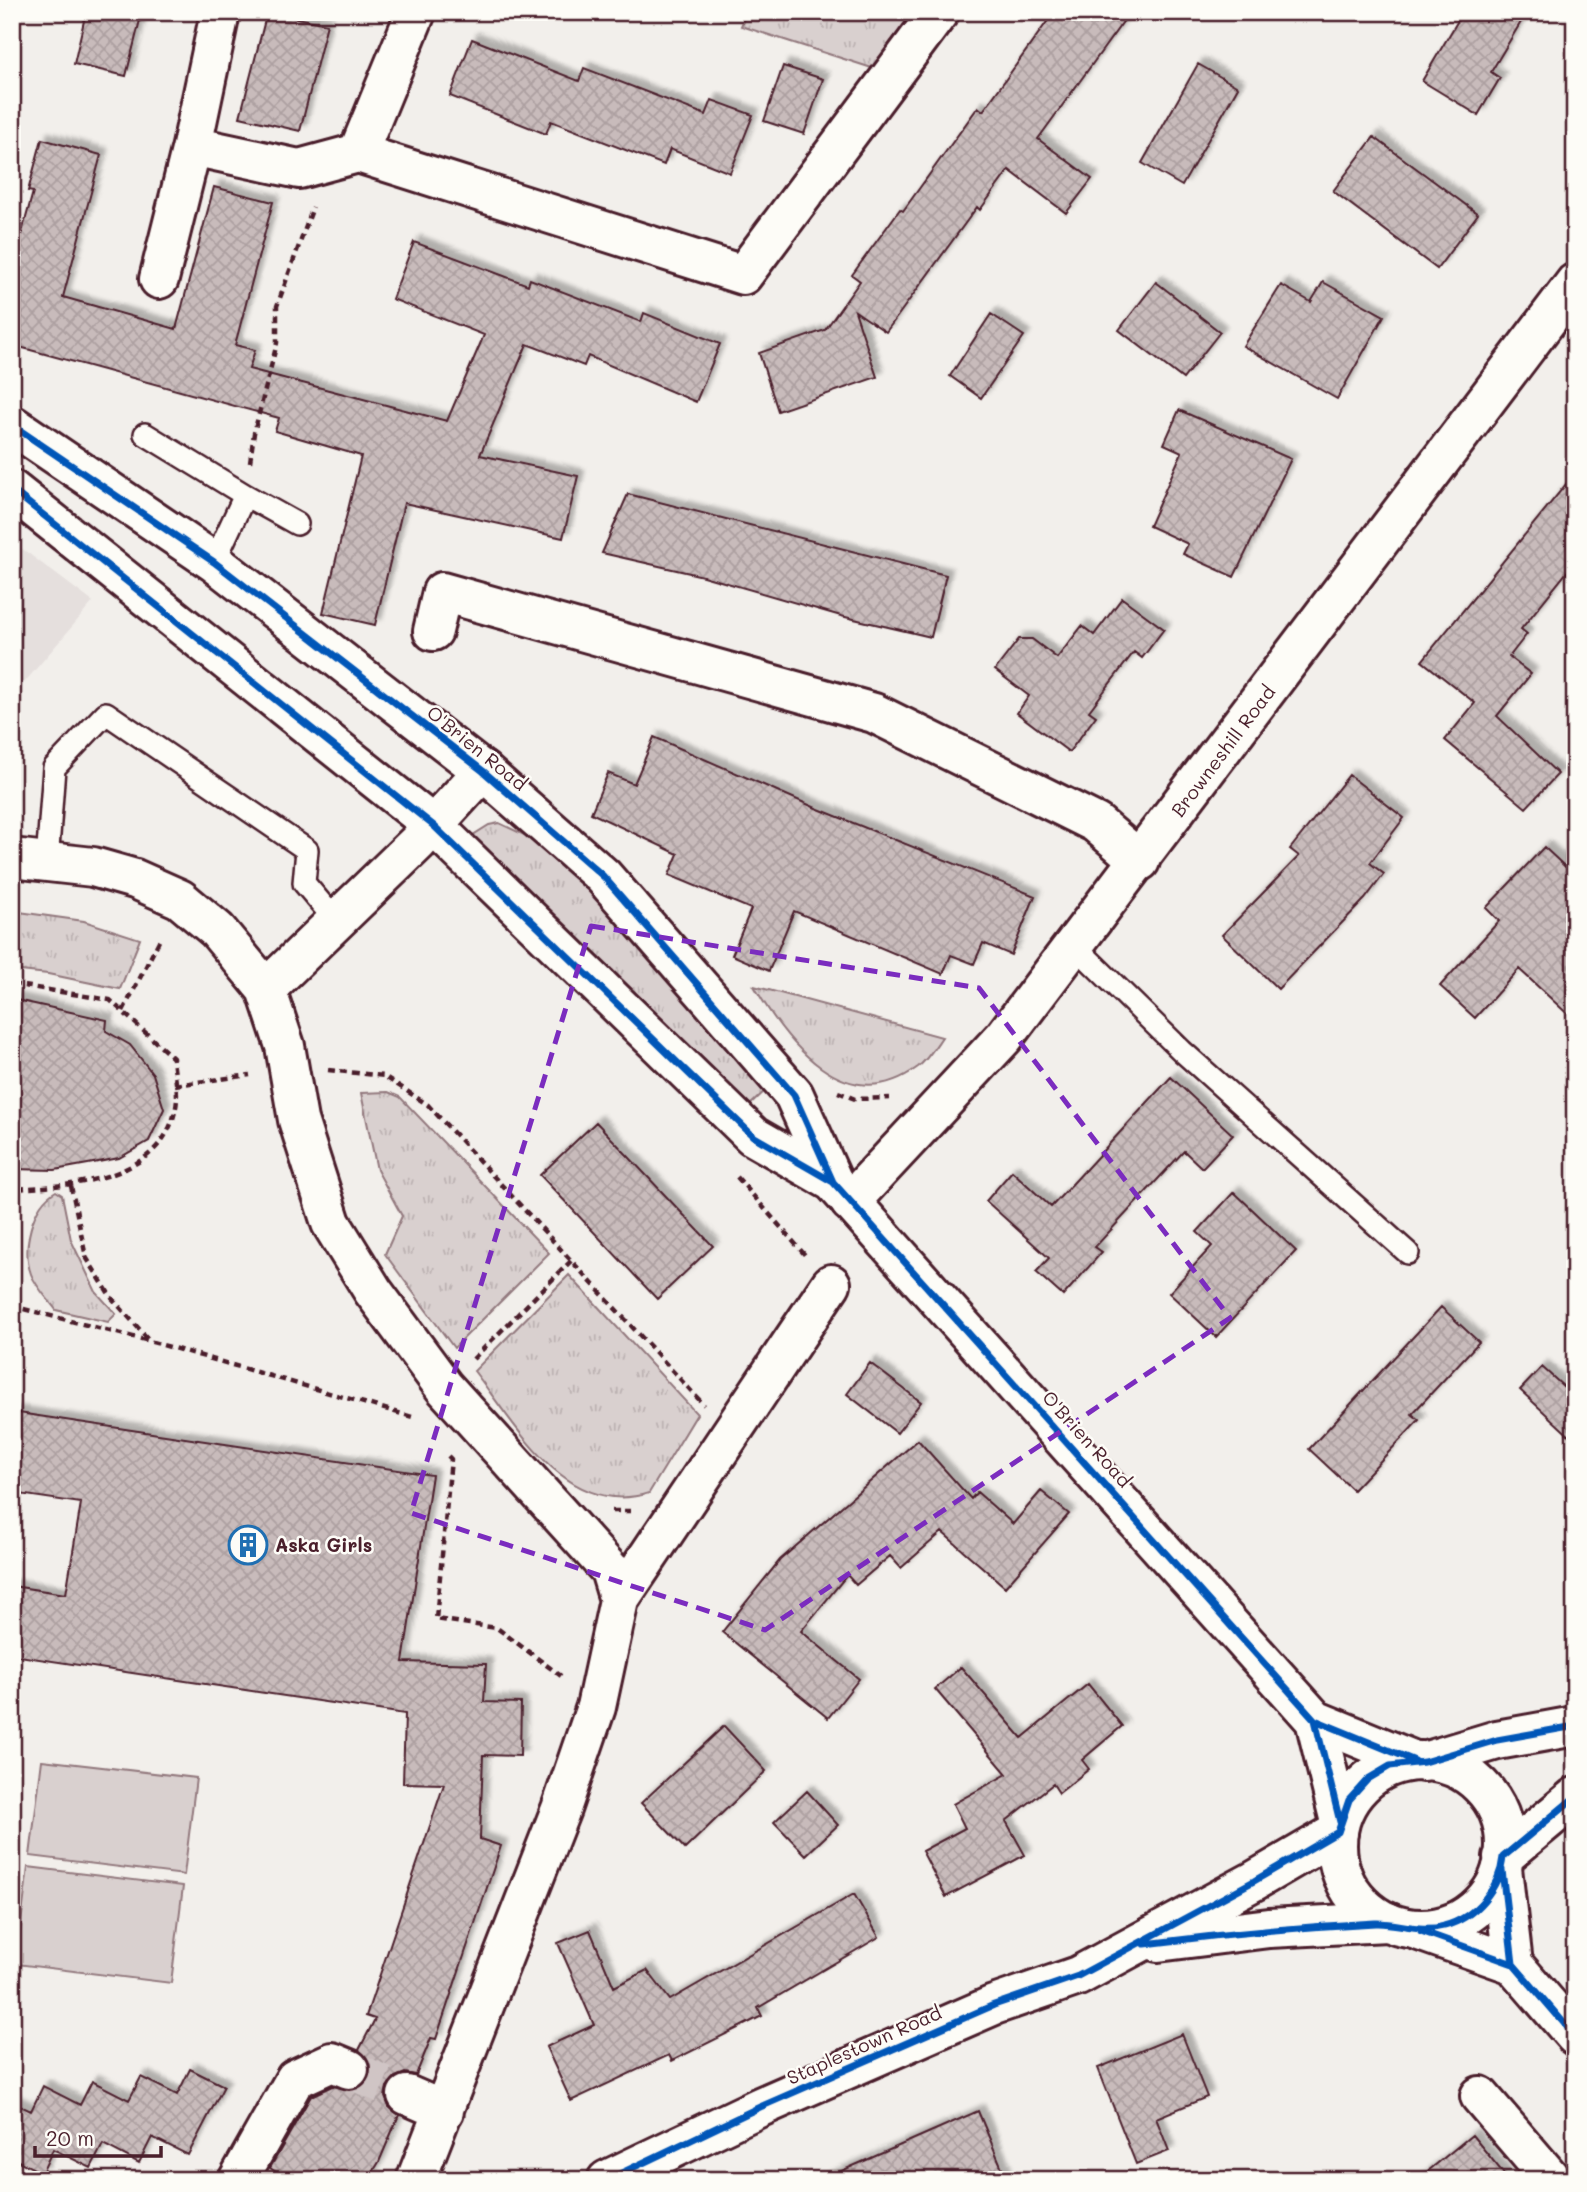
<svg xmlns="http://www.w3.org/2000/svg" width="1587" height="2192" font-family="Mali,sans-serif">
	<defs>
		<pattern id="grass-tufts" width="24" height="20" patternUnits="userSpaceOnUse" patternTransform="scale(1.75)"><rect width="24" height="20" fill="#d9d0cf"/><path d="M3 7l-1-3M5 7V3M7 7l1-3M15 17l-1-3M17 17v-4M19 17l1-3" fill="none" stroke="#bcb2b2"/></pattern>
		<pattern id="building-cross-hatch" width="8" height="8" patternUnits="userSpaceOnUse" patternTransform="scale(1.75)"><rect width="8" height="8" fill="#c8bbbb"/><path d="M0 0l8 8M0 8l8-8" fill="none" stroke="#ada0a1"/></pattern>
		<filter id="shadow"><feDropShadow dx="6" dy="-6" stdDeviation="2" flood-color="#0004"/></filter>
	</defs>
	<rect width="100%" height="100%" fill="#f2efeb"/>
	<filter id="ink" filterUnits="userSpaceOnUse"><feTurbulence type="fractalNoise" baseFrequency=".0143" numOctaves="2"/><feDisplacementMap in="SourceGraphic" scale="14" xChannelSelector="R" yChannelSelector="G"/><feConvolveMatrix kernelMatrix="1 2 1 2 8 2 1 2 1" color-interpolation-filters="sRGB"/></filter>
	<g filter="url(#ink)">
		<path fill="#e5dfdd" d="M12 541 93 602 12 697Z"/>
		<path fill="url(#grass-tufts)" stroke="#92787d" stroke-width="2" d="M747 12H915L872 68 741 26Z
			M499 823 535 840 611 907 770 1086 745 1110 470 837 489 825Z
			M12 911 84 921 140 939 120 989 48 974 12 970Z
			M754 986 942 1037C935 1047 927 1060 918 1067 846 1120 787 1043 754 986Z
			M388 1092 400 1097 549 1253 454 1348 385 1254 402 1216 377 1170 361 1093Z
			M56 1191 62 1195 71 1240 96 1292 116 1314 108 1322 56 1310C48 1299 36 1287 31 1274 22 1249 31 1205 56 1191Z
			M569 1275 697 1414 649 1493C566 1519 517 1426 474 1371Z"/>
		<path fill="#d9d0cf" stroke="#92787d" stroke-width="2" d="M42 1760 196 1778 184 1875 30 1856Z
			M28 1867 183 1886 171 1983 16 1964Z"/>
		<path fill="url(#building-cross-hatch)" stroke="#4a1f2b" stroke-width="2" filter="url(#shadow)" d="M86 12H142L126 76 74 64Z
			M267 12 327 24 300 131 240 117Z
			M1054 12H1130L1038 139 1092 179 1066 213 1009 170 980 210 977 207 886 332 855 311 877 377 778 411 759 353 825 330 860 281 852 275 900 209 903 211 978 107 983 111Z
			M1463 12H1527L1491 72 1500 78 1478 115 1422 81Z
			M472 39 579 81 584 68 706 115 712 100 753 115 730 173 670 149 664 165 551 121 546 134 450 96Z
			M1198 64 1238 87 1182 186 1142 163Z
			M783 66 823 79 804 134 764 121Z
			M1374 137 1478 214 1437 269 1333 191Z
			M42 139 101 155 63 297 176 329 214 187 273 202 235 345 255 350 249 369 447 421 484 335 392 299 414 242 528 285 530 279 641 322 644 313 720 344 696 402 588 356 584 366 527 344 480 455 578 476 563 538 404 503 375 625 323 613 361 456 275 431 279 418 12 345V269L33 192 28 191Z
			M1156 282 1220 332 1183 379 1119 330Z
			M1323 282 1384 316 1337 399 1243 346 1281 285 1311 302Z
			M991 314 1024 336 981 398 950 376Z
			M1179 410 1291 459 1234 577 1183 554 1188 544 1149 526 1182 452 1164 444Z
			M1575 473V562L1521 629 1527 634 1509 657 1531 674 1497 716 1558 774 1526 808 1445 740 1475 703 1422 661Z
			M628 494 946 575 931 637 841 616 703 576 602 553Z
			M1122 598 1164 629 1142 658 1134 652 1089 711 1096 716 1069 752 1017 713 1029 696 995 670 1019 639H1032L1057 658 1082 626 1094 635Z
			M654 737 816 808 1035 896 1011 955 983 943 974 964 951 955 943 974 794 911 769 971 732 955 751 909 669 875 678 854 591 813 608 773 634 784Z
			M1349 775 1404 818 1370 863 1384 874 1365 899 1278 989 1222 935 1299 856 1290 849Z
			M1544 847 1575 876V1021L1519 969 1475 1018 1440 986 1499 921 1486 908Z
			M12 999 107 1020 106 1031 130 1045 153 1074 164 1109 149 1141 119 1158 88 1164 55 1170 12 1169Z
			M1171 1077 1233 1135 1202 1168 1184 1151 1095 1247 1102 1252 1063 1296 1036 1272 1049 1258 986 1201 1012 1171 1051 1207Z
			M596 1122 713 1246 657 1299 540 1175Z
			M1234 1192 1296 1251 1216 1337 1169 1293 1212 1246 1197 1232Z
			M1441 1307 1479 1342 1412 1414 1419 1420 1353 1490 1309 1449Z
			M870 1363 921 1402 897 1433 847 1394Z
			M1542 1367 1575 1397V1441L1520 1390Z
			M12 1412 432 1475 403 1662 486 1664 484 1702 521 1703 520 1756 483 1755 480 1839 501 1846 436 2039 431 2038 416 2075 405 2073 395 2077 387 2087 385 2097 389 2107 399 2115 379 2162 368 2180H288L270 2168 311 2096 332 2086 353 2090 363 2086 369 2078 371 2065 359 2050 375 2019 366 2016 444 1784 403 1783 405 1714 12 1655V1586L66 1594 81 1503 12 1493Z
			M918 1440 971 1499 977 1492 1013 1524 1041 1491 1069 1514 1005 1587 942 1532 901 1568 890 1556 856 1585 847 1575 801 1631 859 1679 828 1718 722 1632 780 1560Z
			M961 1667 1022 1738 1088 1684 1122 1726 1082 1760 1089 1769 1059 1793 1053 1784 1006 1821 1025 1855 946 1897 922 1851 965 1828 953 1804 1007 1774 935 1689Z
			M724 1726 766 1771 685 1849 641 1803Z
			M807 1791 838 1825 806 1855 774 1822Z
			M854 1894 879 1937 758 2008 762 2016 672 2061 669 2055 571 2101 546 2047 594 2025 558 1943 590 1930 614 1987 647 1970 670 2000Z
			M1182 2034 1207 2097 1156 2118 1169 2151 1136 2164 1098 2068Z
			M190 2069 224 2086 188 2155 152 2137 139 2163 103 2144 91 2168 53 2149 42 2173 12 2158V2102L31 2111 43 2086 80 2105 92 2081 129 2100 141 2077 177 2095Z
			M978 2111 1007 2180H821L928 2133Z
			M1472 2135 1509 2180H1417Z"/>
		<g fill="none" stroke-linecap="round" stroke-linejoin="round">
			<path stroke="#d0c5c5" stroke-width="38" stroke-dasharray="38 19" stroke-linecap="butt" d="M349 2069 407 2095"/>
			<defs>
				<path id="service" d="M145 434 245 495 214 562
					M245 495 297 524
					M47 862 54 768 106 713 307 850 304 883 337 922
					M1075 946 1182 1051 1408 1253"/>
				<path id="minor" d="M192 146 299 169 358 153 743 275 939 12
					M358 153 416 12
					M159 279 192 146 220 13
					M433 631 442 592 874 713 1096 823 1140 861
					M12 858 93 867 135 879 180 899 217 930 266 989 285 1046 298 1120 331 1223 373 1291 444 1387 610 1570 619 1600
					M266 989 418 842 483 771
					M407 2095 444 2111
					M1480 2096 1552 2180
					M238 2180 295 2079 332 2062 349 2069
					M416 2180 561 1809 596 1707 619 1600 831 1284"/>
				<path id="tertiary" d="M850 1202 1004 1037 1575 283
					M1502 1868 1513 1964
					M1414 1929 1513 1964 1575 2036"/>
				<path id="secondary" d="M1158 1942 1269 1928 1387 1922
					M607 2180 760 2107 994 2005 1078 1976 1254 1881 1338 1832"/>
				<path id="primary" d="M12 425 214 562 483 771 603 876 794 1095 833 1182 1315 1720 1415 1761
					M12 490 434 826 753 1136 833 1182
					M1315 1720 1340 1822
					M1337 1845a84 84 0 1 1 168 0a84 84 0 1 1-168 0Z
					M1424 1762 1497 1740 1575 1726
					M1503 1857 1575 1797"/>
			</defs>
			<use href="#service" stroke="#4a1f2b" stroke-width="26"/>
			<use href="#minor" stroke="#4a1f2b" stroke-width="44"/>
			<use href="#tertiary" stroke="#4a1f2b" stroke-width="44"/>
			<use href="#secondary" stroke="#4a1f2b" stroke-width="44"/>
			<use href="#primary" stroke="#4a1f2b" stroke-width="44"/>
			<path stroke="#4a1f2b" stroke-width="4.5" stroke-dasharray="7 5" stroke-linecap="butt" d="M250 462 254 433 277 343V306L313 207
				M12 984 110 1000 173 1058C174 1073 179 1092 176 1107 162 1181 72 1186 12 1189
				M123 1011 161 937
				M328 1070 384 1076 428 1105 704 1405
				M175 1085 250 1075
				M838 1092 855 1099 890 1098
				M737 1177 805 1255
				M71 1186 86 1257 111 1297 149 1340
				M12 1306 149 1341 416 1418
				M473 1359 571 1261
				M448 1456 451 1459 436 1619 497 1628 561 1676
				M612 1511H631"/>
			<use href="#service" stroke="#fdfcf7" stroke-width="21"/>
			<use href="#minor" stroke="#fdfcf7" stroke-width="38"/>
			<use href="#tertiary" stroke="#fdfcf7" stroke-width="38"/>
			<use href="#secondary" stroke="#fdfcf7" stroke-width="38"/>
			<use href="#primary" stroke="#fdfcf7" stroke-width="38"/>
			<defs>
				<path id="cycleway" d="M12 425 214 562 483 771 603 876 794 1095 833 1182 1315 1720 1415 1761
					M12 490 434 826 753 1136 833 1182
					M1315 1720 1340 1822
					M1502 1870 1513 1964
					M1421 1931 1513 1964 1575 2036
					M1145 1944C1222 1934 1298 1927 1375 1923 1398 1922 1420 1933 1444 1926 1475 1918 1500 1888 1503 1857L1575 1797
					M607 2180 760 2107 994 2005 1078 1976 1254 1881 1338 1832 1349 1800 1368 1779 1390 1766 1424 1762 1497 1740 1575 1726"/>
			</defs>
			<use href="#cycleway" stroke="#fdfcf7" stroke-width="11"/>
			<use href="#cycleway" stroke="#0057b8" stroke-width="7"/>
		</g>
	</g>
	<path fill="none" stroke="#7b2cbf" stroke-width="5" stroke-dasharray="14 9" stroke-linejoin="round" d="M591 926 979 988 1230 1318 765 1630 411 1513Z"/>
	<defs>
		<symbol id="building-ring" viewBox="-11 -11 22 22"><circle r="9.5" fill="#fdfcf7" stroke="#1f6fb2" stroke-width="1.5"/><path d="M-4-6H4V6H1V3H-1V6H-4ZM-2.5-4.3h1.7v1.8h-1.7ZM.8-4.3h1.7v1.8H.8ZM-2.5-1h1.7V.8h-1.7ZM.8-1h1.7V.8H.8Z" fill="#1f6fb2"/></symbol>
	</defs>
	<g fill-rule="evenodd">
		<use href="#building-ring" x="226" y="1523" width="44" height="44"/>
	</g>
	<g text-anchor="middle" stroke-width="5" stroke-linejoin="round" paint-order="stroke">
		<g font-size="19" fill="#4a1f2b" stroke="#fdfcf7">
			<text transform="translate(477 748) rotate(39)" y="7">O'Brien Road</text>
			<text transform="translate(1223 751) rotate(-53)" y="7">Browneshill Road</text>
			<text transform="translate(1087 1439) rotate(48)" y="7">O'Brien Road</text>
			<text transform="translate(864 2045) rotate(-24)" y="7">Staplestown Road</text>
		</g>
		<g font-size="19" font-weight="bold" fill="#4a1f2b" stroke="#fdfcf7" text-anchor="start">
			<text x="275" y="1552">Aska Girls</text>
		</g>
	</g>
	<rect width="1587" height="2192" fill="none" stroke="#fdfcf7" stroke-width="42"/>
	<rect x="21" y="21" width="1545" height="2150" fill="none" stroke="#4a1f2b" stroke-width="2.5" filter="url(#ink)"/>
	<path d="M35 2146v10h126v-10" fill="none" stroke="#4a1f2b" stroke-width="3.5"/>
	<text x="46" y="2146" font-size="21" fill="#4a1f2b" stroke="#fdfcf7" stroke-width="5" paint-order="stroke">20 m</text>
</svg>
